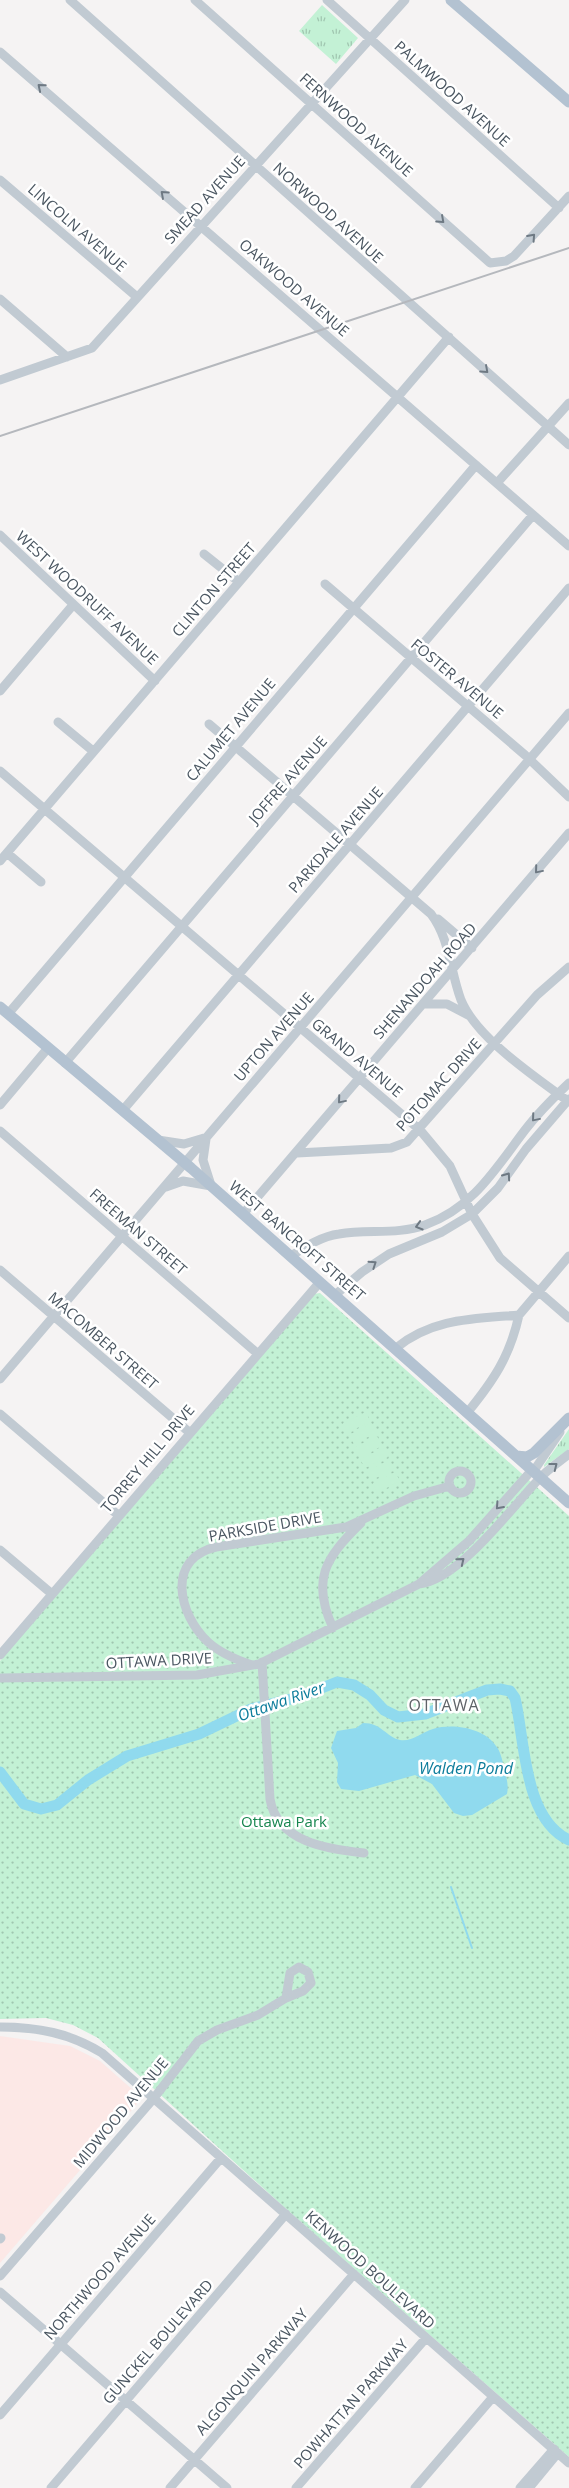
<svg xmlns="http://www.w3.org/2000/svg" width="569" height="2488" font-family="'Open Sans',sans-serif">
	<defs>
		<pattern id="grass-tufts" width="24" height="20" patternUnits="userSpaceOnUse" patternTransform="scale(1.25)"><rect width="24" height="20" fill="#c3f1d5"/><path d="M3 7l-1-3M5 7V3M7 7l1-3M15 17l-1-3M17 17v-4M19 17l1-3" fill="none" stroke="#a0c6b0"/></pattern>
		<pattern id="park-dots" width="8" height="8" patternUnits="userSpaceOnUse" patternTransform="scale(1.25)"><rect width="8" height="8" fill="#c3f1d5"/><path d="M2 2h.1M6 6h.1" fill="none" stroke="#a0c6b0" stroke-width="1.8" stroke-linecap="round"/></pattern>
	</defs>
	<rect width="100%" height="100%" fill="#f5f3f3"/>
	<path fill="#fce8e6" d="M0 2036 70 2046 100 2061 142 2098 0 2263Z"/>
	<path fill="url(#grass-tufts)" d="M322 5 358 38 336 64 299 31Z
		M569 1429V1449L544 1467V1465Z"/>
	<path fill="url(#park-dots)" d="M320 1293 569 1516V2457L285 2208 98 2038 73 2025 46 2018 0 2019V1661L314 1294Z"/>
	<path fill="#c3f1d5" d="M366 1412 370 1421 348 1433 343 1423Z
		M371 1423 376 1433 354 1444 349 1435Z
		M377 1436 382 1446 360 1457 355 1447Z
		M383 1448 388 1457 365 1468 360 1459Z
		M389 1460 394 1469 372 1480 367 1471Z
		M395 1472 400 1481 377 1493 373 1483Z"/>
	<path fill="#90daee" d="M363 1723C382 1723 386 1737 400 1740 412 1742 422 1732 433 1729 453 1723 484 1728 496 1746 501 1752 502 1760 504 1767 506 1777 509 1784 507 1794L472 1815 463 1816 454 1813 432 1784 415 1775 359 1791 341 1789 337 1782 338 1763 331 1748 337 1731 356 1728Z"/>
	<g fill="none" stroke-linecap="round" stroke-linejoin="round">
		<path stroke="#90daee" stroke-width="2" d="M451 1887 472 1948"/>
		<path stroke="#90daee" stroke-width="11" d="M0 1772 24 1804 41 1809 57 1805 88 1780 127 1756 199 1734 251 1709 299 1697 337 1682 354 1685 370 1695 384 1710 398 1717 425 1714 487 1690 500 1689 510 1691 515 1698C525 1739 523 1819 569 1840"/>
		<path stroke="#c1cad2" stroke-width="9" d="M70 0 569 445
			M195 0 490 263 506 261 514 256 569 196
			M327 0 559 208
			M0 52 569 546
			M0 180 137 297
			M0 299 67 357
			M0 380 92 348 405 0
			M497 483 569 403
			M0 535 155 681
			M204 554 239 582
			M325 584 525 755 569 797
			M0 691 73 605
			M58 722 93 751
			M209 724 431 914C450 939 450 971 461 1000 477 1039 536 1077 569 1102
			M0 771 420 1130 450 1166 472 1214 500 1258 569 1318
			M7 853 41 882
			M0 861 449 337
			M438 919 472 948
			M424 1004H447L468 1015
			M8 1014 476 465
			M65 1063 533 515
			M0 1105 48 1048
			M123 1110 569 588
			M0 1131 257 1353
			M206 1139 203 1160 211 1185
			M158 1140 184 1144 204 1138
			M297 1153 391 1148 407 1142 537 995 569 967
			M166 1187 183 1181 211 1186
			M243 1214 569 833
			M291 1256C305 1247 322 1236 339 1234 368 1229 397 1235 425 1225 473 1208 496 1168 525 1130 538 1113 553 1098 569 1083
			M0 1270 189 1432
			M335 1295 362 1272 389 1254 442 1232 472 1214 498 1188 526 1149 569 1099
			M396 1348C433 1318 473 1319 519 1315L569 1256
			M0 1379 569 713
			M467 1413C494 1380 510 1356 519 1315
			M0 1414 118 1515
			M449 1482a11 11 0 1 1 22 0a11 11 0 1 1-22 0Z
			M533 1472 560 1432
			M0 1550 52 1594
			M419 1584C458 1581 513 1506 539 1479 548 1469 559 1462 569 1454
			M333 1628C311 1580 325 1558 361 1523
			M0 1655 320 1282
			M262 1662 270 1799C277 1842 327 1849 364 1853
			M252 1665C237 1660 220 1653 208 1642 179 1615 165 1559 216 1547L346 1527 414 1496 450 1486
			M0 1678 197 1675 259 1664 419 1584 469 1541 532 1470
			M299 1967 308 1972 311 1983 303 1991 286 1998 290 1973Z
			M0 2027C37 2027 70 2033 102 2053L569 2463
			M0 2239 1 2238
			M0 2276 154 2098 198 2041 217 2030 258 2015 286 1998
			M0 2292 227 2488
			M0 2415 221 2158
			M51 2488 286 2214
			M170 2488 354 2274
			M296 2488 426 2338
			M415 2488 493 2397
			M520 2488 554 2449
			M529 2488 558 2453"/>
		<path stroke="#b3c2d1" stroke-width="11" d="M451 0 569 102
			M0 1007 191 1168 569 1503
			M516 1456 527 1457 534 1453 569 1418"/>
		<path stroke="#b5b8bd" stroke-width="2" d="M0 436 569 248"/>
	</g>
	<defs><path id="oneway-chevron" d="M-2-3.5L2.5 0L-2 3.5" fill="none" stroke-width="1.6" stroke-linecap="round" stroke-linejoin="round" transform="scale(1.25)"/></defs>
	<g stroke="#6e7983">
		<use href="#oneway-chevron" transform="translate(41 87) rotate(-140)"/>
		<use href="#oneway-chevron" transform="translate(164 194) rotate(-138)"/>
		<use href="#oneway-chevron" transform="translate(441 220) rotate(42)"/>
		<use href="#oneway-chevron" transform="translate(532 237) rotate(-48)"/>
		<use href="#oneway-chevron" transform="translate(485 370) rotate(42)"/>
		<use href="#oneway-chevron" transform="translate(538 870) rotate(130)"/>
		<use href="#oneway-chevron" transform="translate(341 1100) rotate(130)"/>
		<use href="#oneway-chevron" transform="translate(535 1118) rotate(130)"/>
		<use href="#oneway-chevron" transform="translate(507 1176) rotate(-55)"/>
		<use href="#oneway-chevron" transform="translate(419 1226) rotate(163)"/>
		<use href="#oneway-chevron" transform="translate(373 1264) rotate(-34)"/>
		<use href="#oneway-chevron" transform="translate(554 1466) rotate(-38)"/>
		<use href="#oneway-chevron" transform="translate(499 1506) rotate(132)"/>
		<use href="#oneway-chevron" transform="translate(461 1561) rotate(-39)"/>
	</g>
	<g text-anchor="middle" stroke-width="5" stroke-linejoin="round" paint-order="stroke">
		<g font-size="15" fill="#4a5661" stroke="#fff">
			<text transform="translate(452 94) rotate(42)" y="5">PALMWOOD AVENUE</text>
			<text transform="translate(356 125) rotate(42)" y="5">FERNWOOD AVENUE</text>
			<text transform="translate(205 200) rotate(-48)" y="5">SMEAD AVENUE</text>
			<text transform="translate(328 213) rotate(42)" y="5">NORWOOD AVENUE</text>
			<text transform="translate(77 228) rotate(41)" y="5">LINCOLN AVENUE</text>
			<text transform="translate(294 288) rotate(41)" y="5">OAKWOOD AVENUE</text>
			<text transform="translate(214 590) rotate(-49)" y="5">CLINTON STREET</text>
			<text transform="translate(87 598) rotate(43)" y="5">WEST WOODRUFF AVENUE</text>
			<text transform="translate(457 679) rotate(40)" y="5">FOSTER AVENUE</text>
			<text transform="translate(231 730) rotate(-50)" y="5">CALUMET AVENUE</text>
			<text transform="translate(288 780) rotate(-49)" y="5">JOFFRE AVENUE</text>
			<text transform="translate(336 840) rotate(-49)" y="5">PARKDALE AVENUE</text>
			<text transform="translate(425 981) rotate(-49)" y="5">SHENANDOAH ROAD</text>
			<text transform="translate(274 1037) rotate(-49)" y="5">UPTON AVENUE</text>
			<text transform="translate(357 1058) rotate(40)" y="5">GRAND AVENUE</text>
			<text transform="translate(439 1085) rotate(-48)" y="5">POTOMAC DRIVE</text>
			<text transform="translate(138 1232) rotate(41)" y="5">FREEMAN STREET</text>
			<text transform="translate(297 1241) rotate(41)" y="5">WEST BANCROFT STREET</text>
			<text transform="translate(103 1341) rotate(41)" y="5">MACOMBER STREET</text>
			<text transform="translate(148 1459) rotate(-50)" y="5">TORREY HILL DRIVE</text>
			<text transform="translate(265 1527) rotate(-10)" y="5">PARKSIDE DRIVE</text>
			<text transform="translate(159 1661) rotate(-3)" y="5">OTTAWA DRIVE</text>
			<text transform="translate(121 2113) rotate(-50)" y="5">MIDWOOD AVENUE</text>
			<text transform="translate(370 2270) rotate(42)" y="5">KENWOOD BOULEVARD</text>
			<text transform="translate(100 2277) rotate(-49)" y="5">NORTHWOOD AVENUE</text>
			<text transform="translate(158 2342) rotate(-49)" y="5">GUNCKEL BOULEVARD</text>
			<text transform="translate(252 2372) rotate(-49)" y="5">ALGONQUIN PARKWAY</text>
			<text transform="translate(351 2404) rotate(-49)" y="5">POWHATTAN PARKWAY</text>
		</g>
		<g font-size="15" fill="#17864f" stroke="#fff">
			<text x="284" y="1827">Ottawa Park</text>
		</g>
		<g font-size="16" font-style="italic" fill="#0c7c9b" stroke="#fff">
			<text transform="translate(281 1701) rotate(-19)" y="6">Ottawa River</text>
			<text x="466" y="1774">Walden Pond</text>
		</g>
		<g font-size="16" letter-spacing="1" fill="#5f6368" stroke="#fff">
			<text x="444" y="1711">OTTAWA</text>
		</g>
	</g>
</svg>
